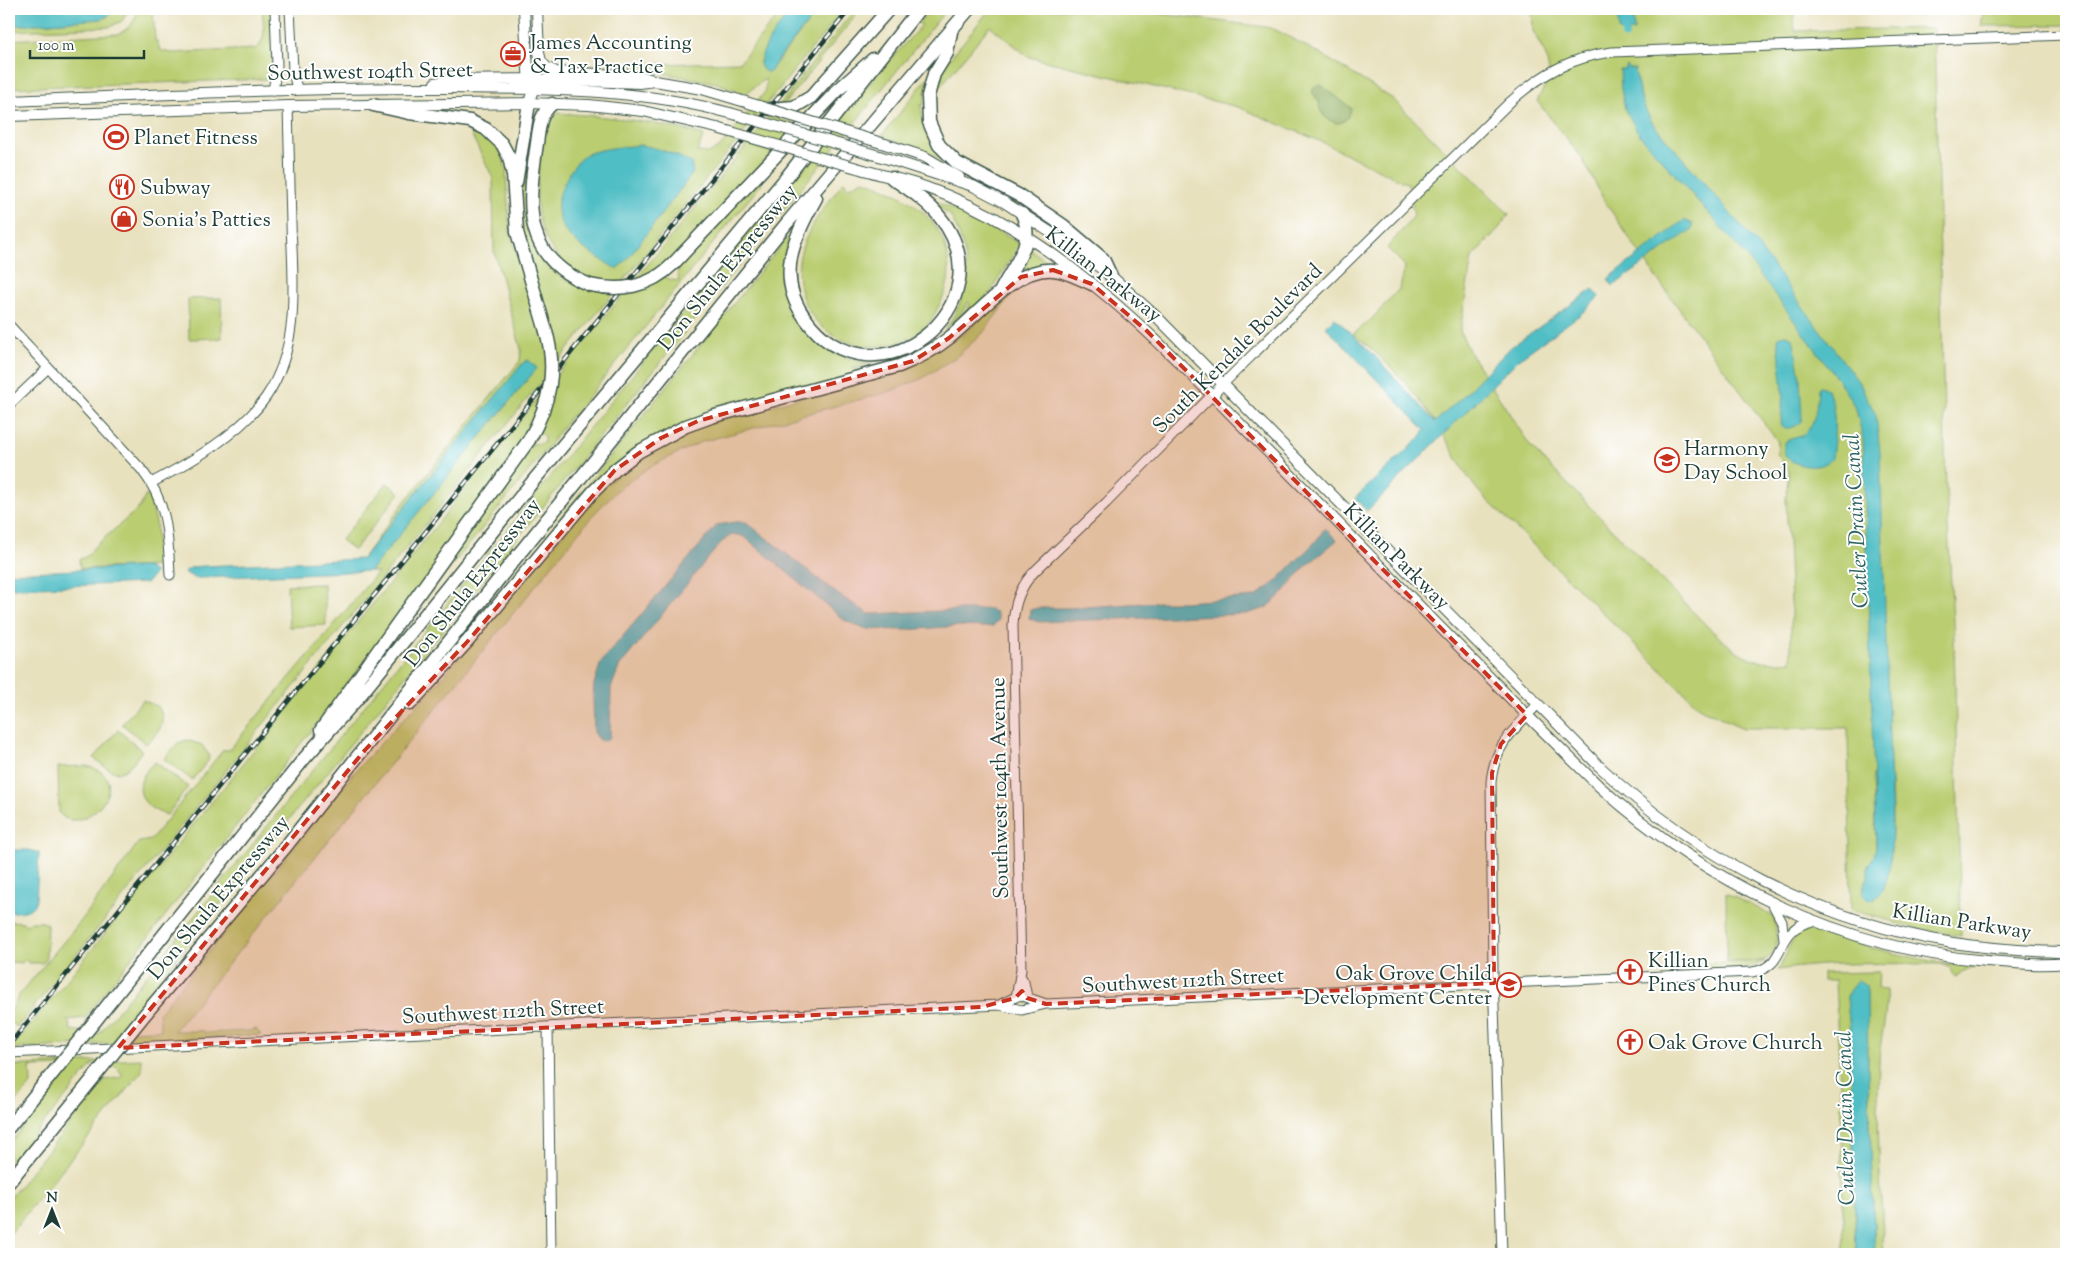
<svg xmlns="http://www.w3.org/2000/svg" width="2075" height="1263" font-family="'Sorts Mill Goudy',serif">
	<rect width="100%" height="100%" fill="#fff"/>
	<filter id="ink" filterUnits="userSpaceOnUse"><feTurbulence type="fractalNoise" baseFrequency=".02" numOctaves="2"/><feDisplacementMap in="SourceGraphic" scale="10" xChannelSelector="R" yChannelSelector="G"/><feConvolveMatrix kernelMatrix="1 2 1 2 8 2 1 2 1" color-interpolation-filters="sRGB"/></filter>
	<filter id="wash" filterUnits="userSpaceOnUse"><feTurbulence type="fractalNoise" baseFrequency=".0096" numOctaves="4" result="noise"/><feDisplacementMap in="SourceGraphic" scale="20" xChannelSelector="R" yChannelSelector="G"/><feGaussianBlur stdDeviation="1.12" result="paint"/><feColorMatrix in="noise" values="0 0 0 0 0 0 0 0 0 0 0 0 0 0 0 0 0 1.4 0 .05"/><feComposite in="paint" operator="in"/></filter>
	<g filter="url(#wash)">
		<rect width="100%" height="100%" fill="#e8e1be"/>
		<path fill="#bacd71" stroke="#6c8552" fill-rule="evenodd" d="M111 9H129L122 21 109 27 9 31V26L101 19 107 17Z
			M138 9H153L155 41H157L160 50 171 53 255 49C268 41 263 22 262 9H271L273 74 268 79 9 88V40L118 34C129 29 136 21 138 9Z
			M783 9H794L775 33 760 61V64L769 72 819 9H844L25 1018 17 1027 12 1023 9 1026V1011L13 1008 19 995 81 921 139 842 151 840 223 750H229L378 572 370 571 537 368 528 360 523 363 362 559 405 501 520 361 521 349 494 251 493 178 468 128 470 126H474L500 148 507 172 506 174 510 231 539 323 522 234 519 208 530 116 536 117C528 174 507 244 568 281L574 272C520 230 538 176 547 118L548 119 553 115 559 113C609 117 656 121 704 135L697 152 710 153 720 147 764 93 766 85 765 79 745 94 717 83 667 74 568 66 740 62Z
			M855 9H861L789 98 774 118 797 125 664 276 671 280 679 281 677 265 758 180 762 183 573 416H571L545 451 399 631 532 444 544 443V437L540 432 333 703 86 1016 85 1018 68 1020 71 1030 99 1034 856 99 888 62 922 25 918 23 930 9H947L151 990 120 1031 161 1030 159 1013 359 767 438 682 599 491 643 454 692 428 884 374 964 334 980 319 1015 290 982 334 956 357 921 379 888 392 701 442 651 466 617 490 593 515 174 1031H204L205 1033 250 1031 256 1029 261 1035 11 1049 419 547 544 390 770 117Z
			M990 9H1141L1144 12 1266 27 1276 30 1322 55 1393 99 1509 214 1500 227 1472 257 1460 331 1470 353 1531 447 1708 627C1737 653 1750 666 1791 661V602L1786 498 1789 471 1777 453 1778 442 1655 276 1605 202 1582 158 1537 101 1550 77 1546 56 1533 31 1532 9H1793L1795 31 1934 28 1946 489 1954 641 1961 936 1919 929 1851 910 1848 728H1743L1700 708 1482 495C1462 473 1451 445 1435 421 1414 391 1382 355 1353 334L1369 322 1400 288 1405 266 1387 248 1414 216 1408 184 1322 142 1238 107 1029 57 990 26 940 87 935 86 947 62ZM1888 729C1889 761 1903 887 1872 900L1863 895 1864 884 1868 878V866L1875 856 1876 846 1873 775Z
			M1984 9H2066V25L1981 26Z
			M928 77 924 105H921L923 120 944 157 941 160 916 148 881 137Z
			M863 180C898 191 940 214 947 254 952 280 946 293 934 315 928 327 915 337 900 342 839 362 783 310 802 248 810 223 829 202 844 181L848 188Z
			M936 202 982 221 1020 244 990 293 945 337 943 334 945 332 959 319 970 304 968 302 958 317 944 330C974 291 972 255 949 213L947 214 934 203Z
			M787 238 789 239C786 250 783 261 783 273 783 323 825 359 873 363L852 367V369L877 365 878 368 654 439 553 535 549 532Z
			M1029 249 1032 251 1052 264 1018 274Z
			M221 298 222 338 189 339 188 299Z
			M387 483 400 493 354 550 341 540Z
			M146 495 149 497 156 522 158 566 80 569 79 559C85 559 91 553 93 548L140 507Z
			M324 584 326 625 289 627 287 585Z
			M143 700 158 707C169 722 157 734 146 744L122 724Z
			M118 730 142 751C124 775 119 780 94 758Z
			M187 740 202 745 209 755 208 761 192 780 164 759 178 743Z
			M155 762 188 787 167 815C137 807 131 782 155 762Z
			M86 766C141 777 81 841 59 813L58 767Z
			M1726 893 1773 916C1777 929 1781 955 1764 960 1753 963 1738 961 1727 961Z
			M9 921 23 922 26 925 30 922H43L47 925 46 960 42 963H28L25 959 22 963 9 962Z
			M1800 929 1815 930 1868 947 1920 959 1974 967 1955 977 1950 967 1943 964C1888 964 1832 961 1778 970L1786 955 1794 935Z
			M1765 961C1755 969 1707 973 1694 970 1691 969 1687 966 1684 964L1687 962 1693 964Z
			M1879 972 1878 989 1886 990C1888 1015 1880 1037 1879 1062 1876 1126 1881 1191 1884 1254H1875L1868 1075 1867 993 1866 986 1858 980 1847 997 1850 1031 1856 1254H1844L1840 1080 1835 981H1822V973Z
			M141 1059 142 1071 9 1235V1199L105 1080 123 1077C117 1062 107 1064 93 1064L9 1165V1144L72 1066 30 1067 31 1084 9 1110V1066Z"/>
		<path fill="#93b063" stroke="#59764c" d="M1321 85 1351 108C1350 117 1345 123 1336 123 1325 119 1319 113 1319 102L1312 92 1315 86Z"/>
		<path fill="#50bec5" stroke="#387e7c" d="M9 9H111L109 15 101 19 9 26Z
			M794 9H819L778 59 771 71 766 72 762 69 760 64C763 43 781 24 794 9Z
			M1617 9H1633L1634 31H1628L1626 34 1619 31Z
			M1627 66 1630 69H1635C1638 89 1642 107 1654 125L1755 242 1860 384 1876 415 1880 452 1892 827C1891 847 1893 891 1872 900L1863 895C1863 887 1867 883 1868 876 1869 872 1867 868 1869 865 1873 858 1875 855 1876 846L1863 439 1856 409 1839 381 1746 256 1639 134 1625 109 1621 89 1620 70H1625Z
			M640 145C659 148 675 154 691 163L693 173 625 262 616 269C599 257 572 245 562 225 559 219 557 210 558 203 559 189 574 160 587 154 603 148 623 147 640 145Z
			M1684 220 1693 224 1691 230 1613 286 1608 279 1613 275Z
			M1593 289 1599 297 1581 314 1520 358 1367 511 1355 498 1420 438 1425 430 1326 327 1335 318 1374 355 1435 422 1463 396 1511 347Z
			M1786 335 1791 337 1794 342 1800 378 1802 420C1796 427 1791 430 1782 427L1781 422 1783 393 1778 339 1780 336Z
			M528 360 537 368 370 571 201 578H194L184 572 192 567 203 566 362 559 523 363Z
			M1820 387 1828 389C1837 411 1835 434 1832 458 1820 475 1773 464 1786 441 1791 438 1799 438 1804 434 1816 426 1817 402 1818 389Z
			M736 522H746L839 595 869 614 988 609 996 612 998 620 993 626 985 627 960 626 904 630 864 629 844 620 746 538C734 531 728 536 719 545L619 667 611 688 610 737 605 741 599 740 594 732 593 697 594 684 601 662 717 525Z
			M1325 528 1337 540 1304 568 1284 592 1266 608 1246 614 1039 622 1029 618 1030 610 1038 608H1070L1160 602H1185L1255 597 1274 583 1316 541Z
			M143 567 149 568 155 573 147 583 9 588V573Z
			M9 850H30L39 853 36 900C32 913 20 912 9 912Z
			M1858 980 1866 985 1867 993 1868 1075 1875 1254H1856L1850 1031 1847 997 1849 991Z"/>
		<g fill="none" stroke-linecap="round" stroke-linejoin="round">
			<path stroke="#50bec5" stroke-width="8" d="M1624 9 1625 36"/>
		</g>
	</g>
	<g filter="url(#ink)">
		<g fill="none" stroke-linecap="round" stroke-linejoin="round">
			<defs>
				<path id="tertiary" d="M290 9 293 70 297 90
					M273 91 277 66 275 9
					M9 325 141 469C168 503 168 534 170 575
					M9 405 48 368
					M151 483C191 462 240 434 266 397 301 345 293 283 291 224 290 185 289 145 288 106
					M1772 903 1782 922 1784 940
					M1021 977 1024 982 1027 997
					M1016 997 1021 970 1013 625C1014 604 1020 586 1035 571L1106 503 1234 373 1510 102C1540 75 1571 57 1612 52L2066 35
					M999 1005 1020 995 1046 1004
					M548 1027 551 1254
					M9 1053 999 1005 1022 1010 1046 1004 1752 972C1790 967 1772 929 1813 921
					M1502 1254 1493 974 1491 782C1495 744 1513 731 1538 704"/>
				<path id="secondary" d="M524 9 529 85
					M541 61 546 67 556 72 641 76 655 81 702 89 739 100
					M435 83 451 80 529 79 640 83 655 81
					M9 101C156 95 304 87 452 88 547 89 637 88 730 113
					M529 103 541 61 539 53 537 9
					M9 116 288 106 529 103 589 105 643 111 717 128
					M885 144 925 157 959 177
					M876 155 973 186 1004 202 1076 249 1111 276 1159 319 1599 766C1698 859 1819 921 1953 943 1981 947 2008 950 2036 951 2046 952 2056 951 2066 953
					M864 170C884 176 906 180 925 187 956 198 986 212 1014 229 1109 286 1185 368 1263 447 1376 560 1485 676 1600 787 1708 884 1841 949 1987 961 2013 963 2040 966 2066 963"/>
				<path id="motorway" d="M951 32 947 53 934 74 928 96 929 122 939 145 957 163 1020 196 1064 226 1103 259 1111 276
					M552 104C538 115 539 133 536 150 527 209 524 259 590 285
					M373 105 409 113 470 121 486 129 502 144 509 157 513 175 517 232 545 328
					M770 109 794 107 811 97 889 9
					M516 183 529 103
					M816 198C794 237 775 277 805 318 874 414 1012 304 939 216 926 200 908 189 892 178
					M673 264 839 89 873 59
					M1001 290C1014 264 1036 243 1022 214
					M410 704 467 642 593 492 615 470 638 452 686 426 711 417 899 366C917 359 934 350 949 338 977 316 1014 267 1053 270 1067 271 1080 279 1092 284
					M321 730 529 440
					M141 1019 283 850 514 560 787 223 969 9
					M95 1021 303 760 357 699 534 480 786 178 919 9
					M9 1127 48 1079
					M9 1182 95 1076"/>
			</defs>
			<use href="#tertiary" stroke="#3d5649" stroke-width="11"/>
			<use href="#secondary" stroke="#3d5649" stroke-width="12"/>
			<use href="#motorway" stroke="#3d5649" stroke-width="15"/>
			<use href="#tertiary" stroke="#fff" stroke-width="9"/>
			<use href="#secondary" stroke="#fff" stroke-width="10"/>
			<use href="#motorway" stroke="#fff" stroke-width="12"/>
			<defs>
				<path id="rail" d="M9 1045 850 9"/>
			</defs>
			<use href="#rail" stroke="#1f3d34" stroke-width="4.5"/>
			<use href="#rail" stroke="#fff" stroke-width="2.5" stroke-dasharray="8" stroke-linecap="butt"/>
			<defs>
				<path id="secondary-bridge" d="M739 100 885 144
					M730 113 876 155
					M717 128 864 170"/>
				<path id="motorway-bridge" d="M590 285C620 292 650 287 673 264
					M529 440C550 403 558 369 545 328
					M95 1076 141 1019
					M48 1079 95 1021"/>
			</defs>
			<use href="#secondary-bridge" stroke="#3d5649" stroke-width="12" stroke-linecap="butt"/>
			<use href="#motorway-bridge" stroke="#3d5649" stroke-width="15" stroke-linecap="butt"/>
			<use href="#secondary-bridge" stroke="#fff" stroke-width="10"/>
			<use href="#motorway-bridge" stroke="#fff" stroke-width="12"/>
		</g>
	</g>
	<path fill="#c8321e" fill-opacity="0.2" stroke="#c8321e" stroke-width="4" stroke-dasharray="10 6" stroke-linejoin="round" d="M1053 270 1092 284 1147 331 1527 715 1501 744 1492 773 1494 983 1046 1004 1027 998 1022 991 1015 998 982 1007 118 1048 365 750 467 642 615 470 661 438 698 421 913 361 949 338 1021 277Z"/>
	<defs>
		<symbol id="office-ring" viewBox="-11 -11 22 22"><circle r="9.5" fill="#fff" stroke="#c8321e" stroke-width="1.5"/><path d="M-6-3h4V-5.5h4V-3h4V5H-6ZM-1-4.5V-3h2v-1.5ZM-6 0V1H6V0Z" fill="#c8321e"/></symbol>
		<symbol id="stadium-ring" viewBox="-11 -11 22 22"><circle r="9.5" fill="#fff" stroke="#c8321e" stroke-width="1.5"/><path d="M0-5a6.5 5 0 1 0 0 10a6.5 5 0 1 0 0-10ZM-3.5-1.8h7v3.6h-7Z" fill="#c8321e"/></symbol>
		<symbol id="restaurant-ring" viewBox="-11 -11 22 22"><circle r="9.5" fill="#fff" stroke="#c8321e" stroke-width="1.5"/><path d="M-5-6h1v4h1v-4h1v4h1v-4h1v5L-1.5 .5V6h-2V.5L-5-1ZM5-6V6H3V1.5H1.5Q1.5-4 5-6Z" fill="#c8321e"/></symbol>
		<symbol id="shop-ring" viewBox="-11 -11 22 22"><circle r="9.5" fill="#fff" stroke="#c8321e" stroke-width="1.5"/><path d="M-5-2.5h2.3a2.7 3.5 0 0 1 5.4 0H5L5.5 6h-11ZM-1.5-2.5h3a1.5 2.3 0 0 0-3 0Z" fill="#c8321e"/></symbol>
		<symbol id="school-ring" viewBox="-11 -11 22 22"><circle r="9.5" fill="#fff" stroke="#c8321e" stroke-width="1.5"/><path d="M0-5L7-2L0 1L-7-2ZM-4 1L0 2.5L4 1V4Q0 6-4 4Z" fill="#c8321e"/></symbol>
		<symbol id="church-ring" viewBox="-11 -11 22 22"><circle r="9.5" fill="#fff" stroke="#c8321e" stroke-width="1.5"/><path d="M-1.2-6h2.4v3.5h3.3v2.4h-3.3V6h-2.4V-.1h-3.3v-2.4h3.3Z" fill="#c8321e"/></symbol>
	</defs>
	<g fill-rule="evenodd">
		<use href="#office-ring" x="499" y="40" width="28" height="28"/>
		<use href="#stadium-ring" x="102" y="123" width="28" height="28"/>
		<use href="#restaurant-ring" x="108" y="173" width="28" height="28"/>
		<use href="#shop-ring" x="110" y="205" width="28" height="28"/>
		<use href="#school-ring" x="1653" y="446" width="28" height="28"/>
		<use href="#church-ring" x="1616" y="958" width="28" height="28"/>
		<use href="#school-ring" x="1495" y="971" width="28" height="28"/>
		<use href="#church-ring" x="1616" y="1028" width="28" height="28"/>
	</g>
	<g text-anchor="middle" stroke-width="4" stroke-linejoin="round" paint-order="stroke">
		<g font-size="21" fill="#1f3d34" stroke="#fff" text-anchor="start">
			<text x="530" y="49">James Accounting<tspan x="530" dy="24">&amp; Tax Practice</tspan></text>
			<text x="134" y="144">Planet Fitness</text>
			<text x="140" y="194">Subway</text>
			<text x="142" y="226">Sonia's Patties</text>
			<text x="1684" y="455">Harmony<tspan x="1684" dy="24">Day School</tspan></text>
			<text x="1648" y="967">Killian<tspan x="1648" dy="24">Pines Church</tspan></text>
			<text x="1492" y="980" text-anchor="end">Oak Grove Child<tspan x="1492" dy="24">Development Center</tspan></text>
			<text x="1648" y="1049">Oak Grove Church</text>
		</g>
		<g font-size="21" fill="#1f3d34" stroke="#fff">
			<text transform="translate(370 71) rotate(-1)" y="7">Southwest 104th Street</text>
			<text transform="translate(727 267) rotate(-51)" y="7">Don Shula Expressway</text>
			<text transform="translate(1104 274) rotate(38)" y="7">Killian Parkway</text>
			<text transform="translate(1237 348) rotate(-45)" y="7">South Kendale Boulevard</text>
			<text transform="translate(1397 556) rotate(45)" y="7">Killian Parkway</text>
			<text transform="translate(472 582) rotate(-52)" y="7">Don Shula Expressway</text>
			<text transform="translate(999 788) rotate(-91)" y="7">Southwest 104th Avenue</text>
			<text transform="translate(218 897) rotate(-50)" y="7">Don Shula Expressway</text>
			<text transform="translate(1962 921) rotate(9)" y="7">Killian Parkway</text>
			<text transform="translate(1183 980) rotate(-3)" y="7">Southwest 112th Street</text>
			<text transform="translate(503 1011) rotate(-3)" y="7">Southwest 112th Street</text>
		</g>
		<g font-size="22" font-style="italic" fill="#2e6460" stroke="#fff">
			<text transform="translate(1855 521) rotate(-93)" y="8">Cutler Drain Canal</text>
			<text transform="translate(1844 1118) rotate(-91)" y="8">Cutler Drain Canal</text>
		</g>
	</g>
	<rect width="2075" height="1263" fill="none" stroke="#fff" stroke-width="30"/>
	<g transform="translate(52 1210)" stroke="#ffffff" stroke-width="4" paint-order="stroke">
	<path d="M0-4L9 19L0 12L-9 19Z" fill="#1f3d34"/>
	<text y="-8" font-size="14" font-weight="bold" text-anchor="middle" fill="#1f3d34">N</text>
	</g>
	<path d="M30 50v8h114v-8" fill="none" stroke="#1f3d34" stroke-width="2.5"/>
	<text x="38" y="50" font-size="15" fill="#1f3d34" stroke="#ffffff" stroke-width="4" paint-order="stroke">100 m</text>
</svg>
